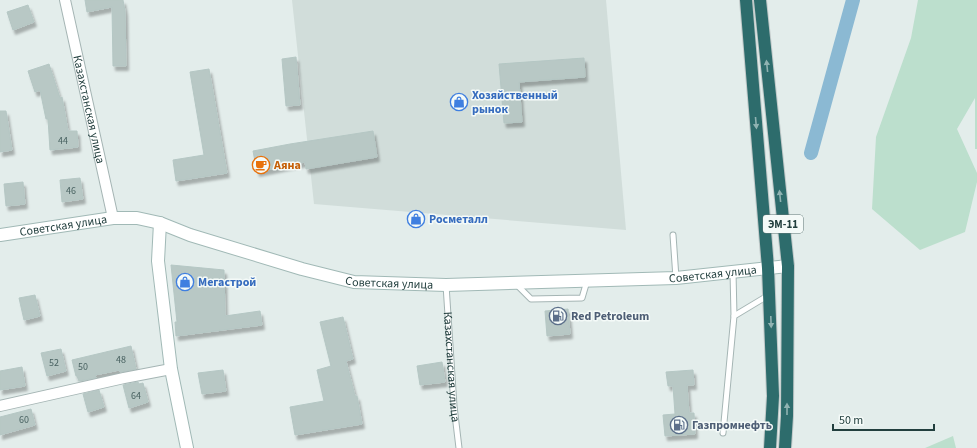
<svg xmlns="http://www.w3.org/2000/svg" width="977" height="448" font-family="'Source Sans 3',sans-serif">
	<defs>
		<filter id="shadow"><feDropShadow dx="2.5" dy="4.5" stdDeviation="1" flood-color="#0004"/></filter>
	</defs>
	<rect width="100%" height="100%" fill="#e3edeb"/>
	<path fill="#d1ddda" d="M292 0H606L626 230 314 204Z"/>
	<path fill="#bcdfcd" d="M918 0H977V149H975V98L957 129 977 173V182L965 232 920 250 872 209 876 137 911 38Z
		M953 436 956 448H925Z"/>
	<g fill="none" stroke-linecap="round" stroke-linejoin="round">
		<path stroke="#8bb9d3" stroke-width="14" d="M811 153 853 0"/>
	</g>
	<path fill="#b8c8c5" stroke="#b5c7c4" filter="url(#shadow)" d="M85 0H123L125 11 126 66H113L112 7 87 12Z
		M28 5 34 22 13 30 7 12Z
		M296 57 300 105 286 106 282 59Z
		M584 58 585 77 519 82 522 122 504 123 499 64Z
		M49 64 60 98 62 97 68 131H77L78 147 50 150 48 119H46L40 90 35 92 28 71Z
		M209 69 227 173 176 181 173 160 204 155 190 72Z
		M0 111H6L12 150 0 152Z
		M373 131 377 157 306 169 305 162 257 172 253 151 290 144Z
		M80 178 83 199 62 202 60 180Z
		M23 182 25 204 6 206 4 184Z
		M171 265 224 270 225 316 260 311 262 325 176 336 175 322H177Z
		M35 295 40 316 24 320 19 298Z
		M568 309 570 334 547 336 545 311Z
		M343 317 353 359 346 361 355 396H357L362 424 295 435 290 407 324 401 317 370 331 366 320 322Z
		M131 346 136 369 120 372 119 370 95 375 96 378 79 381 77 376H76L72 360Z
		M61 349 66 371 47 376 41 353Z
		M442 362 445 382 420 385 417 366Z
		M22 367 25 386 0 390V371Z
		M223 370 226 391 202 394 198 373Z
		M693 370 694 385H687L689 413H694L695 434 665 436 663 415 675 414 673 386H668L666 372Z
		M138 382 139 384 143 383 148 402 129 408 123 385Z
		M99 390 104 407 88 412 83 394Z
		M31 409 35 425 0 435V417Z"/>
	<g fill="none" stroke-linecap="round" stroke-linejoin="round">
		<defs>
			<g id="lane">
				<path d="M673 235 676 278"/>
				<path d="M733 272 734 316"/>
				<path id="s1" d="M446 285 454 406 459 448"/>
				<path d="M517 285 531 299 582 298 587 281"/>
				<path d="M723 433 734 316 769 295"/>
			</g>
			<g id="street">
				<path id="s2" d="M65 0 113 218"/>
				<path d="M0 406 124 378 171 369"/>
			</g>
			<g id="secondary">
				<path d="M160 223 158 261 171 369 187 448"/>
				<path id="s3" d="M0 235 113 218H137L160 223 190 235 302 269 354 282 446 285 676 278 788 266"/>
			</g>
			<path id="highway" d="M746 0 768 268 773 396 770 448
				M760 0 788 266 787 416 785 448"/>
		</defs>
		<use href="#lane" stroke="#a5b5b4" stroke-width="7"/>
		<use href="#street" stroke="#a5b5b4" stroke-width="12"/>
		<use href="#secondary" stroke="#a1b9b6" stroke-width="14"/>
		<use href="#highway" stroke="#c1c9c9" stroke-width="14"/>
		<use href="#lane" stroke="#fff" stroke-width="5"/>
		<use href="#street" stroke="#fff" stroke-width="10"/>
		<use href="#secondary" stroke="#fff" stroke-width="12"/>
		<use href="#highway" stroke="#2d6c6c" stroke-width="12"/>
	</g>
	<defs><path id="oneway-solid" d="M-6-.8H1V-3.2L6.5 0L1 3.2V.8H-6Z"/></defs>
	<g fill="#90b3b2">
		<use href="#oneway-solid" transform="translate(767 66) rotate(-96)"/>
		<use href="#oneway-solid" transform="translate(756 123) rotate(85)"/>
		<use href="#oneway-solid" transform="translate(780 196) rotate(-96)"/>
		<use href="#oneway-solid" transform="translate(771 322) rotate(88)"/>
		<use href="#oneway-solid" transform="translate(787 409) rotate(-90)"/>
	</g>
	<defs>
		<symbol id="shop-ring" viewBox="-11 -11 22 22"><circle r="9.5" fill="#f4faf8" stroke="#3f7fe0" stroke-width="1.5"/><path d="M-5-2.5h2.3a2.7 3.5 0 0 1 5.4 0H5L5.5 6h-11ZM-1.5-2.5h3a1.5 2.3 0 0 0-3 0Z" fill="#3f7fe0"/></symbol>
		<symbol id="cafe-ring" viewBox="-11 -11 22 22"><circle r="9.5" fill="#f4faf8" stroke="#e8710a" stroke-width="1.5"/><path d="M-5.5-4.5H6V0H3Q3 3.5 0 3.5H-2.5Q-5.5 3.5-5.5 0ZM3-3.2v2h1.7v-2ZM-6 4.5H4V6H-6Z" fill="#e8710a"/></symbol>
		<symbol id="fuel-ring" viewBox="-11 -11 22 22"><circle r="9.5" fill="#f4faf8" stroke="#5c6f8a" stroke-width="1.5"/><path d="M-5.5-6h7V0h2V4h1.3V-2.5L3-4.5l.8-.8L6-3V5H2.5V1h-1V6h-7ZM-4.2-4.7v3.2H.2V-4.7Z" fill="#5c6f8a"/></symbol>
	</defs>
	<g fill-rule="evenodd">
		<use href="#shop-ring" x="449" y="92" width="20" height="20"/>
		<use href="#cafe-ring" x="251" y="155" width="20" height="20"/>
		<use href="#shop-ring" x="406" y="209" width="20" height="20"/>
		<use href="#shop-ring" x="175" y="272" width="20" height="20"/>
		<use href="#fuel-ring" x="548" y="306" width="20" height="20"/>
		<use href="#fuel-ring" x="669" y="415" width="20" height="20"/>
	</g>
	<g text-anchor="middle" stroke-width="3" stroke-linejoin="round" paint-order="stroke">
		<g font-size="10" fill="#486160">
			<text x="63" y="144">44</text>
			<text x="71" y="194">46</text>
			<text x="121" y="363">48</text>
			<text x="54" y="366">52</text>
			<text x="83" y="370">50</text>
			<text x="136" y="399">64</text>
			<text x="24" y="423">60</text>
		</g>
		<rect fill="#f4faf8" stroke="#617776" stroke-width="1" x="763" y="215" width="40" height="18" rx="3"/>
		<g font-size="11" font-weight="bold" fill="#223f3e">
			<text x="783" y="228">ЭМ-11</text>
		</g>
		<g font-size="12" font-weight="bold" fill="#366cbe" stroke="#f4faf8" text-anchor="start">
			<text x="472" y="99">Хозяйственный<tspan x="472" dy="14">рынок</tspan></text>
			<text x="429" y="223">Росметалл</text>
			<text x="198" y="286">Мегастрой</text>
		</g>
		<g font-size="12" fill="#223f3e" stroke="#f4faf8">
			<text dy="4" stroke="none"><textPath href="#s2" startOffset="112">Казахстанская улица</textPath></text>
			<text dy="4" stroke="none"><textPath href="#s3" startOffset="64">Советская улица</textPath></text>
			<text dy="4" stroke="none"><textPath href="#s3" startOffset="724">Советская улица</textPath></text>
			<text dy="4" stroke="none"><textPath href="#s3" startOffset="400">Советская улица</textPath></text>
			<text dy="4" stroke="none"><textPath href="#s1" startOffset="82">Казахстанская улица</textPath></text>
		</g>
		<g font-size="12" font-weight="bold" fill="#c56008" stroke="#f4faf8" text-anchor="start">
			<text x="274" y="169">Аяна</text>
		</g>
		<g font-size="12" font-weight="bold" fill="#4e5e75" stroke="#f4faf8" text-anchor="start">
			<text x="571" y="320">Red Petroleum</text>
			<text x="692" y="429">Газпромнефть</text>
		</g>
	</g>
	<path d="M833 424v6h101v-6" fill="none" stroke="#223f3e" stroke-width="2"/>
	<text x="839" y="424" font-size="12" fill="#223f3e" stroke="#f4faf8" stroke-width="3" paint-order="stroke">50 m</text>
</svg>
